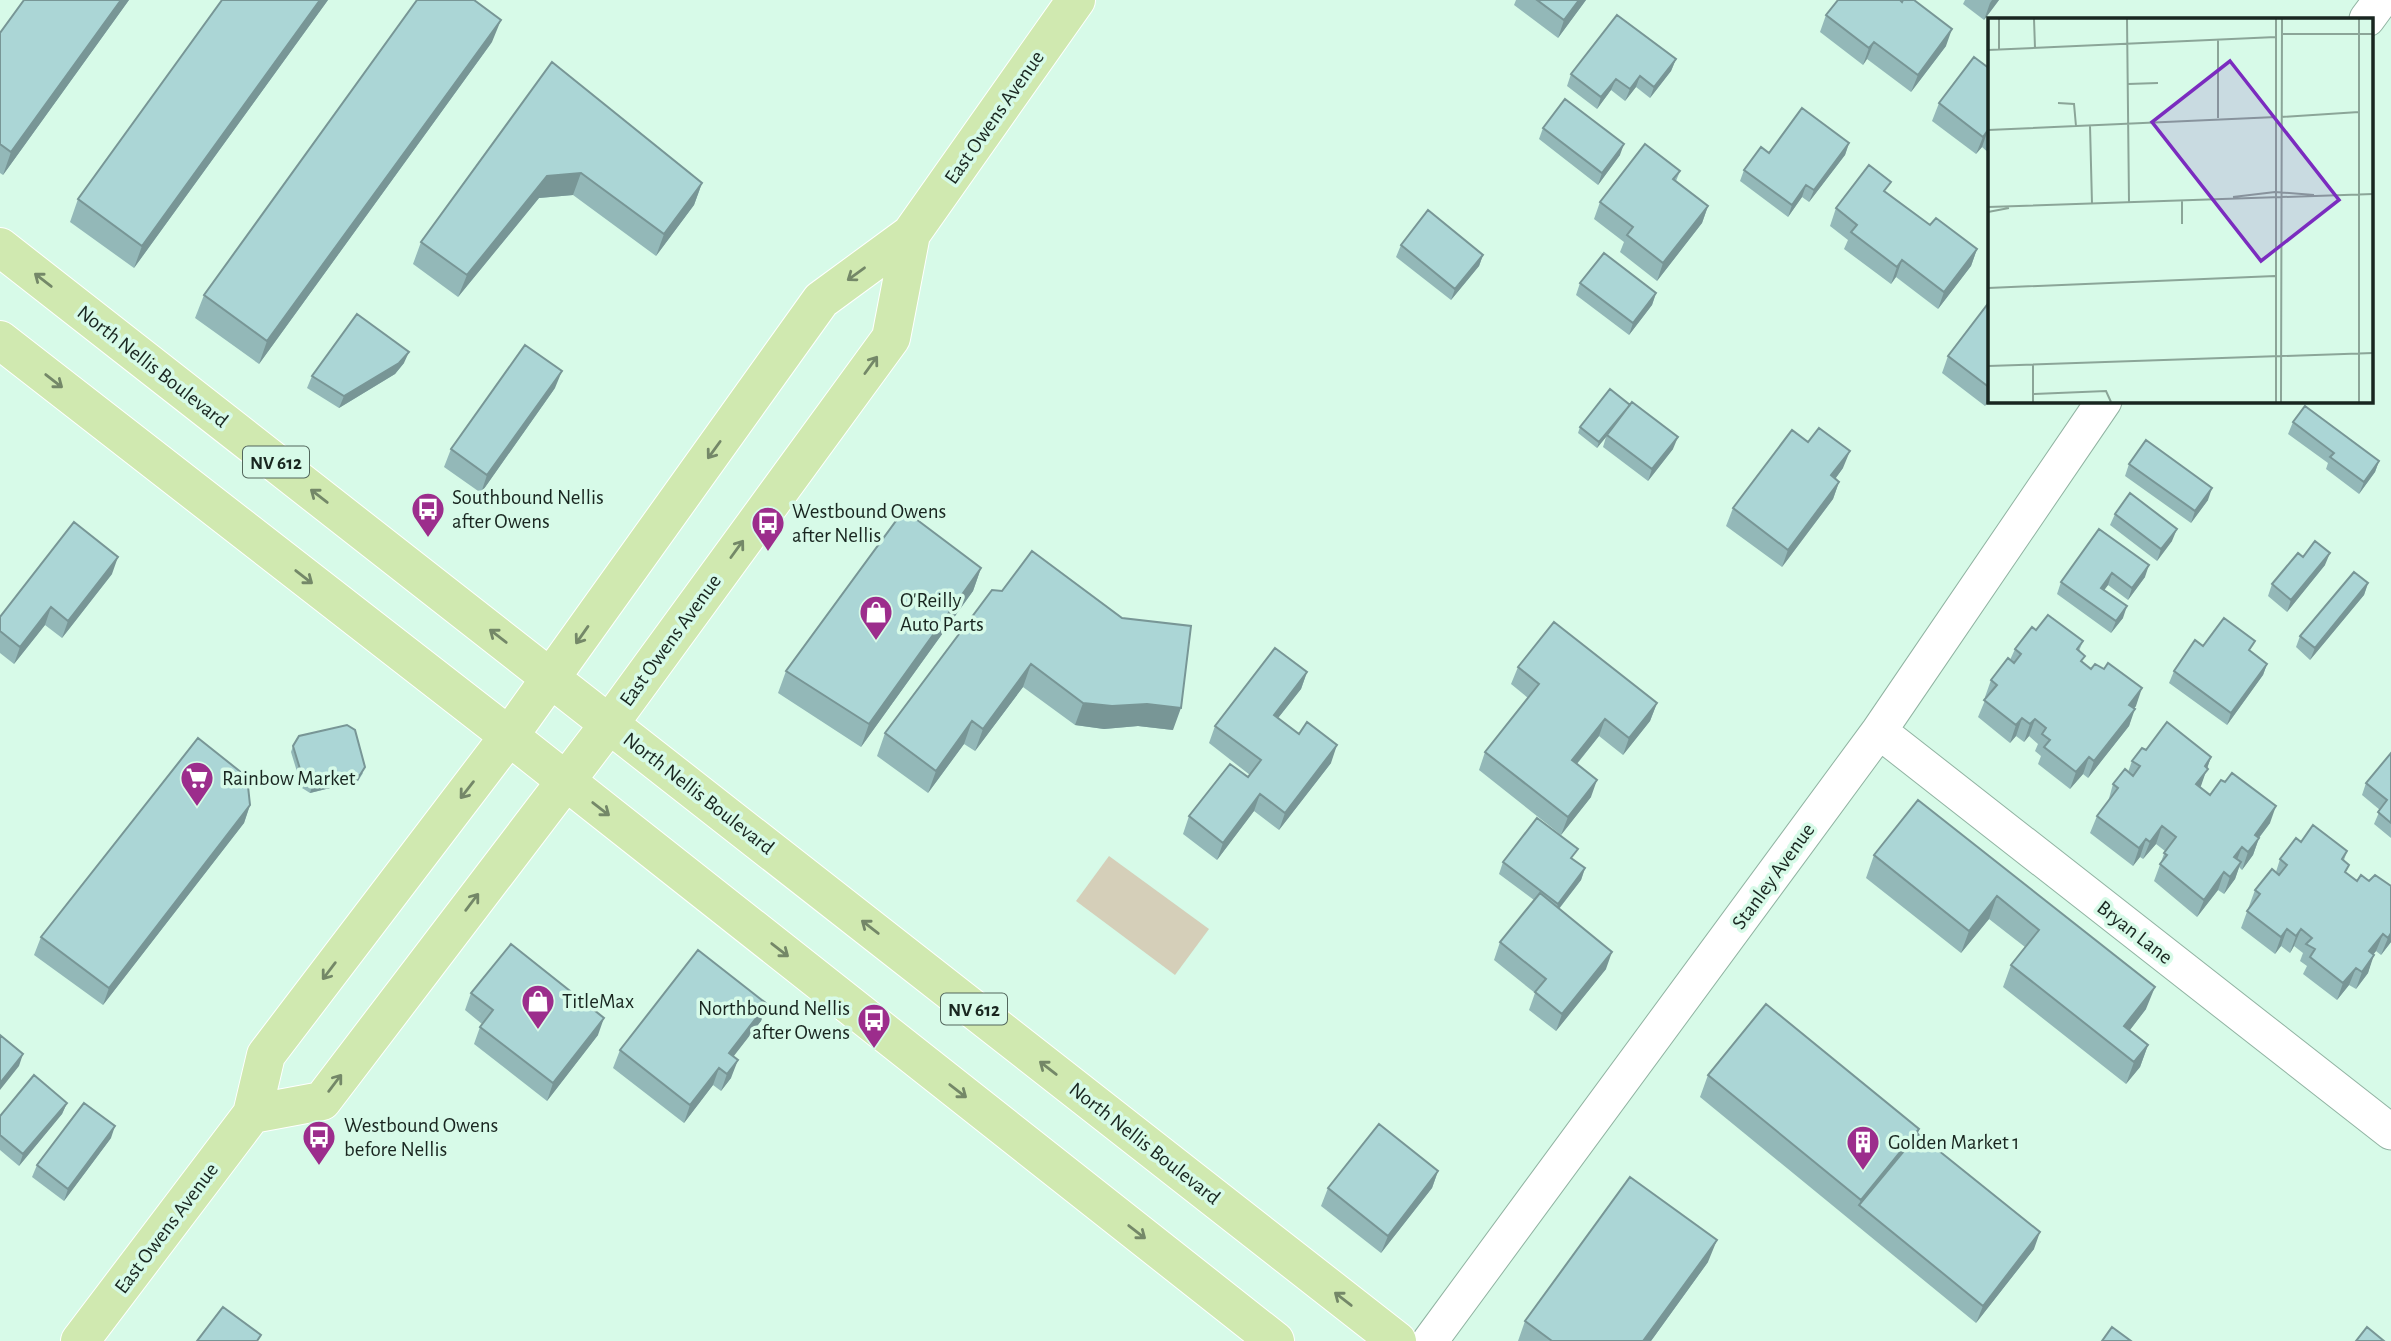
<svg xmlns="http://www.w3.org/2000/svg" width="2391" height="1341" font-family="'Alegreya Sans',sans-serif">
	<rect width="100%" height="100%" fill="#d7fae8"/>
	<path fill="#d5cfb9" d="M1109 856 1209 929 1175 975 1076 901Z"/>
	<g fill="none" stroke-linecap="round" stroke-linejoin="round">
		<defs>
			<path id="minor" d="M2367 19 2381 0
				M1879 731 2391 1132
				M1430 1341 1879 731 2104 401"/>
			<path id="major" d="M0 247 1397 1341
				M0 340 509 736 1275 1341
				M252 1114 322 1101 610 723 891 338 911 234
				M80 1341 252 1114 266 1055 509 736 821 300 911 234 1076 0"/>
		</defs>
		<use href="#minor" stroke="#91b3a2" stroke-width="37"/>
		<use href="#major" stroke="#fff" stroke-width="40"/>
		<use href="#minor" stroke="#fff" stroke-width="35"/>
		<use href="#major" stroke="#d0e9b0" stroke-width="38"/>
	</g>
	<path fill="#93b8b8" d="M24 0H129L3 175 0 173V33Z
		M222 0H328L134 268 70 222 78 199Z
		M1516 0H1586L1558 38 1514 5Z
		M1965 0H1999L1984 20 1963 4Z
		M1826 15 1946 46 1911 92 1867 59 1863 65 1820 32Z
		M492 42 259 364 195 318 204 295Z
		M1676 59 1671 71 1650 98 1636 87 1625 101 1611 90 1597 109 1567 86 1571 74Z
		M552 62 702 183 694 205 656 256 573 195 539 198 458 297 413 264 421 242Z
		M1990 69V154L1982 147 1976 154 1932 121 1939 103Z
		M1543 128 1620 155 1598 185 1539 139Z
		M1849 143 1845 155 1809 202 1802 197 1788 217 1740 181 1744 170 1769 153Z
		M1680 171 1676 181 1708 206 1702 223 1657 281 1620 252 1624 242 1594 219 1600 202Z
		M1887 193 1930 225 1977 249 1971 266 1938 309 1896 277 1891 284 1844 249 1848 240 1830 226 1836 208Z
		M1401 245 1483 255 1479 266 1451 300 1396 257Z
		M1580 283 1656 293 1652 305 1629 335 1576 295Z
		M1990 301V398L1985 406 1942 373 1948 356Z
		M404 363 395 374 339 408 307 388 312 376Z
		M555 388 481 493 444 467 451 449Z
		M2293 422 2379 461 2375 472 2359 494 2326 469 2328 463 2288 434Z
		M1580 427 1673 449 1648 481 1603 447 1606 437 1597 448 1578 433Z
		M2129 464 2208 500 2191 523 2125 476Z
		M1843 468 1835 479 1839 482 1833 499 1782 567 1726 526 1733 508Z
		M2115 514 2172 541 2157 561 2110 525Z
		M2099 529 2145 577 2128 600 2108 585 2104 590 2123 618 2111 633 2057 594 2061 582Z
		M2303 557 2325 565 2287 612 2268 596 2272 584Z
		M981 568 973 591 861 747 778 693 786 671Z
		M112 574 62 638 45 625 14 664 0 653V617Z
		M2368 583 2364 595 2310 660 2296 647 2300 636Z
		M992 590 1173 730 1138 726 1104 729 1075 725 1023 687 975 751 964 744 928 793 877 756 885 733Z
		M2036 630 2083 641 2079 651 2082 663 2136 706 2134 708 2129 726 2088 778 2083 774 2070 789 2038 764 2041 756 2035 751 2038 744 2029 736 2024 742 2016 736 2010 743 1978 717 1986 698 1985 697 1991 680 2010 660 2015 649Z
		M2203 646 2251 652 2267 664 2263 675 2227 725 2169 683 2174 671Z
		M1518 667 1657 703 1650 721 1623 755 1599 736 1577 764 1591 797 1561 835 1479 770 1485 752 1528 698 1511 684Z
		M1307 672 1301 689 1278 718 1331 763 1279 830 1254 811 1217 860 1183 834 1189 816 1248 777 1250 775 1209 743 1215 726Z
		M293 746 363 773 358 781 310 793 302 788 291 752Z
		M2146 750 2211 757 2200 787 2210 795 2270 823 2259 838 2253 855 2242 870 2239 867 2235 879 2224 894 2218 890 2197 917 2154 881 2165 851 2156 844 2143 859 2140 857 2133 866 2090 833 2097 816 2108 802 2113 784 2128 772 2132 761Z
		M2391 753V838L2374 824 2380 810 2362 795 2366 783Z
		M1918 800 2146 1009 2130 1030 2148 1045 2140 1067 2126 1084 2003 987 2011 965 2025 947 1989 919 1961 953 1866 878 1874 855Z
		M250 805 244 823 103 1005 34 955 41 937Z
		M2301 842 2347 851 2344 860 2346 873 2357 881H2369L2391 886V942L2381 955 2376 951 2373 955 2368 973 2356 989 2349 985 2337 1000 2303 974 2307 966 2300 961 2303 953 2294 946 2290 953 2281 946 2275 954 2241 928 2255 890 2276 872 2280 859Z
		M1574 860 1585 868 1581 880 1559 909 1606 969 1556 1031 1529 1010 1535 993 1494 960 1500 942 1534 900 1499 874 1503 862Z
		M471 993 598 1035 547 1101 474 1044 480 1027 482 1024 465 1010Z
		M767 1004 761 1021 733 1056 731 1078 721 1091 713 1085 684 1123 613 1068 620 1050Z
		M1708 1075 1919 1129 1918 1134 2034 1249 1976 1323 1700 1097Z
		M67 1103 62 1114 19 1166 0 1150V1116Z
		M111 1138 64 1201 32 1177 37 1165Z
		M1438 1171 1432 1188 1381 1253 1321 1206 1328 1188Z
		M1708 1262 1651 1341H1518L1525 1321Z"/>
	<path fill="#789696" d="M121 0H129L3 175 11 152Z
		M320 0H328L134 268 142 246Z
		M1579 0H1586L1558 38 1564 20Z
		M1992 0H1999L1984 20 1990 3Z
		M501 20 492 42 259 364 267 341Z
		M1952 29 1946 46 1911 92 1918 75Z
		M1874 42 1867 59 1863 65 1869 48Z
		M1676 59 1671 71 1650 98 1654 87Z
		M1640 76 1636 87 1625 101 1630 89Z
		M1616 79 1611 90 1597 109 1601 97Z
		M1988 130 1982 147 1976 154 1983 137Z
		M1849 143 1845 155 1809 202 1814 190Z
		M1624 144 1620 155 1598 185 1602 173Z
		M581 173 573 195 539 198 458 297 467 275 547 176Z
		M702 183 694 205 656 256 664 234Z
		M1806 185 1802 197 1788 217 1792 205Z
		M1708 206 1702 223 1657 281 1663 263Z
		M1977 249 1971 266 1938 309 1944 292Z
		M1483 255 1479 266 1451 300 1455 289Z
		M1902 260 1896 277 1891 284 1897 267Z
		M1656 293 1652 305 1629 335 1633 323Z
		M409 352 404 363 395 374 339 408 344 396Z
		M562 371 555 388 481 493 487 475Z
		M1990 390V398L1985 406Z
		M1630 405 1606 437 1597 448 1599 442Z
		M1678 437 1673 449 1648 481 1652 469Z
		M1850 451 1843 468 1825 493 1831 475Z
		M2379 461 2375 472 2359 494 2364 482Z
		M1839 482 1833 499 1782 567 1788 550Z
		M2212 488 2208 500 2191 523 2195 511Z
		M2177 529 2172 541 2157 561 2161 549Z
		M2330 553 2325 565 2287 612 2291 600Z
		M118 557 112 574 62 638 68 621Z
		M2149 565 2145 577 2128 600 2132 588Z
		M981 568 973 591 861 747 869 724Z
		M2112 573 2108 585 2097 600 2101 588Z
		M2368 583 2364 595 2310 660 2315 648Z
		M2127 606 2123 618 2111 633 2116 621Z
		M51 607 45 625 14 664 20 647Z
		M1031 664 1023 687 975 751 983 729Z
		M2267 664 2263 675 2227 725 2231 713Z
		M1307 672 1301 689 1267 732 1274 715Z
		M2142 688 2136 706 2123 722 2129 705Z
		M1083 703 1147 704 1181 708 1173 730 1138 726 1104 729 1075 725Z
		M1657 703 1650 721 1623 755 1629 738Z
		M2135 709 2129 726 2088 778 2094 761Z
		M2022 718 2016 736 2010 743 2016 725Z
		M1605 719 1599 736 1566 777 1572 760Z
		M2035 719 2029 736 2024 742 2030 724Z
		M972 721 964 744 928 793 936 771Z
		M1337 745 1331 763 1279 830 1285 813Z
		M2089 757 2083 774 2070 789 2076 772Z
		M2211 757 2201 786 2190 802 2196 784 2205 766Z
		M365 767 358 781 310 793 312 787Z
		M1597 780 1591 797 1561 835 1568 817Z
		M1260 794 1254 811 1217 860 1223 843Z
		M250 805 244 823 103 1005 109 988Z
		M2276 806 2270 823 2248 852 2255 835Z
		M2162 826 2156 844 2143 859 2150 842Z
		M2259 838 2253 855 2242 870 2248 852Z
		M2146 839 2140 857 2133 866 2139 848Z
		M2242 847 2235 865 2234 857Z
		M2241 862 2235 879 2224 894 2230 877Z
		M1585 868 1581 880 1554 915 1558 904Z
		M2224 872 2218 890 2197 917 2204 900Z
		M1997 896 1989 919 1961 953 1969 931Z
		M2287 929 2281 946 2275 954 2281 937Z
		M2301 929 2294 946 2290 953 2296 936Z
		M2391 933V942L2381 955 2388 938Z
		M2383 934 2376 951 2362 968 2369 951Z
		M1612 952 1606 969 1556 1031 1562 1014Z
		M2374 955 2368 973 2356 989 2362 972Z
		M2356 968 2349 985 2337 1000 2343 983Z
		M2155 987 2146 1009 2116 1048 2124 1026Z
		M767 1004 761 1021 723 1070 729 1053Z
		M604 1018 598 1035 547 1101 553 1083Z
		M2148 1045 2140 1067 2126 1084 2134 1062Z
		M23 1054 19 1066 0 1090V1083Z
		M738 1060 731 1078 721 1091 727 1074Z
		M719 1068 713 1085 684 1123 690 1105Z
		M67 1103 62 1114 19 1166 23 1154Z
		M115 1126 111 1138 64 1201 68 1189Z
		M1919 1129 1911 1152 1859 1205 1861 1200Z
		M1438 1171 1432 1188 1381 1253 1388 1236Z
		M2040 1232 2034 1249 1976 1323 1983 1306Z
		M1717 1240 1708 1262 1651 1341H1643Z"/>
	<path fill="#abd6d6" stroke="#789696" stroke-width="2" d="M24 0H121L11 152 0 144V33Z
		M222 0H320L142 246 78 199Z
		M417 0H474L501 20 267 341 204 295Z
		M1537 0H1579L1564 20Z
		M1838 0H1900L1902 2 1903 0H1914L1952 29 1918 75 1874 42 1869 48 1826 15Z
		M1617 15 1676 59 1654 87 1640 76 1630 89 1616 79 1601 97 1571 74Z
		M1974 57 1990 69V132L1988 130 1983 137 1939 103Z
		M552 62 702 183 664 234 581 173 547 176 467 275 421 242Z
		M1565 99 1624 144 1602 173 1543 128Z
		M1802 108 1849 143 1814 190 1806 185 1792 205 1744 170 1761 147 1769 153Z
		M1645 144 1680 171 1673 179 1708 206 1663 263 1627 235 1633 227 1600 202Z
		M1869 165 1891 182 1884 191 1930 225 1936 218 1977 249 1944 292 1902 260 1897 267 1851 232 1857 225 1836 208Z
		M1428 210 1483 255 1455 289 1401 245Z
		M1604 253 1656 293 1633 323 1580 283Z
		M1990 301V388L1948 356Z
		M357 314 409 352 399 363 344 396 312 376Z
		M525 345 562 371 487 475 451 449Z
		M1610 389 1630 405 1599 442 1580 427Z
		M1632 402 1678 437 1652 469 1607 435Z
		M2305 406 2379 461 2364 482 2330 457 2334 453 2293 422Z
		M1819 428 1850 451 1831 475 1839 482 1788 550 1733 508 1792 430 1808 442Z
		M2146 440 2212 488 2195 511 2129 464Z
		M2130 493 2177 529 2161 549 2115 514Z
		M904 510 981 568 869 724 786 671Z
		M74 522 118 557 68 621 51 607 20 647 0 631V617Z
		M2099 529 2149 565 2132 588 2112 573 2101 588 2127 606 2116 621 2061 582Z
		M2315 541 2330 553 2291 600 2272 584 2298 553 2303 557Z
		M1032 551 1122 618 1191 626 1181 708 1147 704 1112 706 1083 703 1031 664 983 729 972 721 936 771 885 733 992 590 1002 591Z
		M2354 572 2368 583 2315 648 2300 636Z
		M2048 615 2083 641 2077 649 2085 656 2081 661 2091 669 2095 664 2104 669 2108 663 2142 688 2129 705 2135 709 2094 761 2089 757 2076 772 2044 747 2050 740 2042 734 2046 728 2035 719 2030 724 2022 718 2016 725 1984 700 1997 685 1991 680 2008 658 2014 663 2021 654 2015 649 2032 627 2036 630Z
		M2224 618 2255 641 2249 650 2267 664 2231 713 2174 671 2195 640 2203 646Z
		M1554 622 1657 703 1629 738 1605 719 1572 760 1597 780 1568 817 1485 752 1539 684 1518 667Z
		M1275 648 1307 672 1274 715 1299 734 1307 722 1337 745 1285 813 1260 794 1223 843 1189 816 1230 764 1248 777 1261 760 1215 726Z
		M2167 722 2211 757 2205 766 2208 769 2196 784 2210 795 2221 780 2225 782 2232 773 2276 806 2255 835 2259 838 2248 852 2242 847 2234 857 2241 862 2230 877 2224 872 2204 900 2160 864 2167 855 2164 853 2176 837 2162 826 2150 842 2146 839 2139 848 2097 816 2118 788 2113 784 2125 769 2133 776 2140 766 2132 761 2142 748 2146 750Z
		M347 725 355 730 365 767 360 775 312 787 304 782 293 746 299 736Z
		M198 738 247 777 250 805 109 988 41 937Z
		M2391 753V823L2378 812 2387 800 2366 783Z
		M1918 800 2155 987 2124 1026 2148 1045 2134 1062 2011 965 2039 930 1997 896 1969 931 1874 855Z
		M1537 818 1578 849 1571 858 1585 868 1558 904 1503 862Z
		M2313 825 2347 851 2342 859 2349 865 2345 872 2357 881 2361 875 2369 881 2375 875 2391 886V933L2388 938 2383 934 2369 951 2374 955 2362 972 2356 968 2343 983 2310 957 2315 949 2306 944 2312 938 2301 929 2296 936 2287 929 2281 937 2247 911 2260 894 2255 890 2272 869 2279 875 2287 865 2280 859 2296 838 2301 842Z
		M1540 893 1612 952 1562 1014 1535 992 1546 979 1500 942Z
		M511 944 604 1018 553 1083 480 1027 493 1010 471 993Z
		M698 950 767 1004 729 1053 738 1060 727 1074 719 1068 690 1105 620 1050Z
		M1766 1004 1919 1129 1861 1200 1708 1075Z
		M0 1035 23 1054 0 1083Z
		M34 1075 67 1103 23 1154 0 1135V1116Z
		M84 1103 115 1126 68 1189 37 1165Z
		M1379 1124 1438 1171 1388 1236 1328 1188Z
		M1918 1134 2040 1232 1983 1306 1859 1205Z
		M1630 1177 1717 1240 1643 1341H1552L1525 1321Z
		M223 1307 261 1335 257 1341H197Z
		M2112 1327 2131 1341H2102Z
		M2367 1327 2384 1341H2356Z"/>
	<defs><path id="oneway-shaft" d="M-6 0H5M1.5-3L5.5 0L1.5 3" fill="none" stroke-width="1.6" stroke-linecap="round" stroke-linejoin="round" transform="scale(1.75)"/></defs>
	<g stroke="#748868">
		<use href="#oneway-shaft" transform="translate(856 274) rotate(144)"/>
		<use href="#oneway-shaft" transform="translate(43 280) rotate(-142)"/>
		<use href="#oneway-shaft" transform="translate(871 365) rotate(-54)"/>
		<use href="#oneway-shaft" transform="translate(54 381) rotate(38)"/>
		<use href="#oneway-shaft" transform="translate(714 450) rotate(126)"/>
		<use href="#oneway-shaft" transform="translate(319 496) rotate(-142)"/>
		<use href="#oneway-shaft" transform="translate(737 549) rotate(-54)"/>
		<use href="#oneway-shaft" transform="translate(304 577) rotate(38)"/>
		<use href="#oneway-shaft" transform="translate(582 635) rotate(125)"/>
		<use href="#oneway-shaft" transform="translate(498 636) rotate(-142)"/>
		<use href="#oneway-shaft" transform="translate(467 790) rotate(128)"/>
		<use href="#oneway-shaft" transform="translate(601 809) rotate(38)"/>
		<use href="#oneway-shaft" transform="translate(472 902) rotate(-53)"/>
		<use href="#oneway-shaft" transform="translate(870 927) rotate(-142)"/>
		<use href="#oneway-shaft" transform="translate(780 950) rotate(38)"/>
		<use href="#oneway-shaft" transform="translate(329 971) rotate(127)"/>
		<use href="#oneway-shaft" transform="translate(1048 1068) rotate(-142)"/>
		<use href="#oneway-shaft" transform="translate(335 1083) rotate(-53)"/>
		<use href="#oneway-shaft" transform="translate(958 1091) rotate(38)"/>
		<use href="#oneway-shaft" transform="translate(1137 1232) rotate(38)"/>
		<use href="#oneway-shaft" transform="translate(1343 1299) rotate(-142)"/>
	</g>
	<defs>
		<symbol id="bus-pin" viewBox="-11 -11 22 30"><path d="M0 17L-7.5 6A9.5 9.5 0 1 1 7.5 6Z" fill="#9c2d8c" stroke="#d7fae8"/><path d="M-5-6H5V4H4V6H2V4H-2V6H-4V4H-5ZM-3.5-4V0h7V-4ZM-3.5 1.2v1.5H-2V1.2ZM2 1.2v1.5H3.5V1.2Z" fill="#fff"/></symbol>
		<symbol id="shop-pin" viewBox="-11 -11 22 30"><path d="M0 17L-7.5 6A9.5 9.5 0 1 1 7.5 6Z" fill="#9c2d8c" stroke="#d7fae8"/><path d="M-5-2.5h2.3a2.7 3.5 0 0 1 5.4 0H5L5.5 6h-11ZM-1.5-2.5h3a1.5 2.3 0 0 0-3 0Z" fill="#fff"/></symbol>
		<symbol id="supermarket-pin" viewBox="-11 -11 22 30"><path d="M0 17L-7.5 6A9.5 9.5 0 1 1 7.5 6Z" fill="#9c2d8c" stroke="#d7fae8"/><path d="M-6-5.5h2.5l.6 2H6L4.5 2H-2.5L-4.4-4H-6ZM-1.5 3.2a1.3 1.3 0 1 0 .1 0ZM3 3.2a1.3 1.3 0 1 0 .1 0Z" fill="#fff"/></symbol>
		<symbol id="building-pin" viewBox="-11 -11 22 30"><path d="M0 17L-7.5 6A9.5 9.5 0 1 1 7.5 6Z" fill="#9c2d8c" stroke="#d7fae8"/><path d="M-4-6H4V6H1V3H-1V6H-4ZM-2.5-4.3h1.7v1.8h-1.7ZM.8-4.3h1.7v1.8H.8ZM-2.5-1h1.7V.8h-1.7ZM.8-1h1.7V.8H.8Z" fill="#fff"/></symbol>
	</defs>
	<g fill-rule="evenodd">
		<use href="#bus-pin" x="409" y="490" width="38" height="52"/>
		<use href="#bus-pin" x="749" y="504" width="38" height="52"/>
		<use href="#shop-pin" x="857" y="593" width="38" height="52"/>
		<use href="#supermarket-pin" x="178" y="759" width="38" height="52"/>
		<use href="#shop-pin" x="519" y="982" width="38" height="52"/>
		<use href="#bus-pin" x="855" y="1001" width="38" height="52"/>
		<use href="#bus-pin" x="300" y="1118" width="38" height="52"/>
		<use href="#building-pin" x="1844" y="1123" width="38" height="52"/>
	</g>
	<g text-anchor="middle" stroke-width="7" stroke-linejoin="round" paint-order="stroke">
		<g fill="#d7fae8" stroke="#52665c" stroke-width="2">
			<rect x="243" y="446.5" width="66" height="31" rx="5"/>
			<rect x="941" y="993.5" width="66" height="31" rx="5"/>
		</g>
		<g font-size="19" font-weight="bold" fill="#192620">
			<text x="276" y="469">NV 612</text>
			<text x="974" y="1016">NV 612</text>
		</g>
		<g font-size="21" fill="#192620" stroke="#d7fae8">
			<text transform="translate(994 117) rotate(-55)" y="7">East Owens Avenue</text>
			<text transform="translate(153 366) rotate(38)" y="7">North Nellis Boulevard</text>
			<text transform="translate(670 640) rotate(-54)" y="7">East Owens Avenue</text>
			<text transform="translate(699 793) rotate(38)" y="7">North Nellis Boulevard</text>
			<text transform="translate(1773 876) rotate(-54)" y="7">Stanley Avenue</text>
			<text transform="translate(2135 932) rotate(38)" y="7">Bryan Lane</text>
			<text transform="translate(1145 1143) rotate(38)" y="7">North Nellis Boulevard</text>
			<text transform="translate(166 1228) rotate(-53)" y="7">East Owens Avenue</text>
		</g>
		<g font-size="21" fill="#192620" stroke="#d7fae8" text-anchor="start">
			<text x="452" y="504">Southbound Nellis<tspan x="452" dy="24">after Owens</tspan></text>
			<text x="792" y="518">Westbound Owens<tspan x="792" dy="24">after Nellis</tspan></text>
			<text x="900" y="607">O'Reilly<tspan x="900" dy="24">Auto Parts</tspan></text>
			<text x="222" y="785">Rainbow Market</text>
			<text x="562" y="1008">TitleMax</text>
			<text x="850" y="1015" text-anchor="end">Northbound Nellis<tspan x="850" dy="24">after Owens</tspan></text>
			<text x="344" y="1132">Westbound Owens<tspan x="344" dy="24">before Nellis</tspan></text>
			<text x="1888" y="1149">Golden Market 1</text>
		</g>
	</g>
	<g transform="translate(1988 18)">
		<rect width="385" height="385" fill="#d7fae8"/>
		<path fill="none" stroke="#8ba598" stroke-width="2" d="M11 1V32M46 1 47 30M139 1 141 184M295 16H385M0 32 288 19M140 66 170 65M70 85 86 86 88 108M293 99 371 94M230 100V22M102 108 104 186M0 112 288 99M245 179 287 174 326 177M194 182V206M0 189 385 176M0 194 21 190M0 270 287 258M45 346V384M0 348 385 335M46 376 118 373 123 384M288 384V1M293 384 294 1M371 384V1"/>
		<path fill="#7b2cbf" fill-opacity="0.15" stroke="#7b2cbf" stroke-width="3.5" d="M242 43 351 182 273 243 164 104Z"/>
		<rect width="385" height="385" fill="none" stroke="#192620" stroke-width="3.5"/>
	</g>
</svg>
